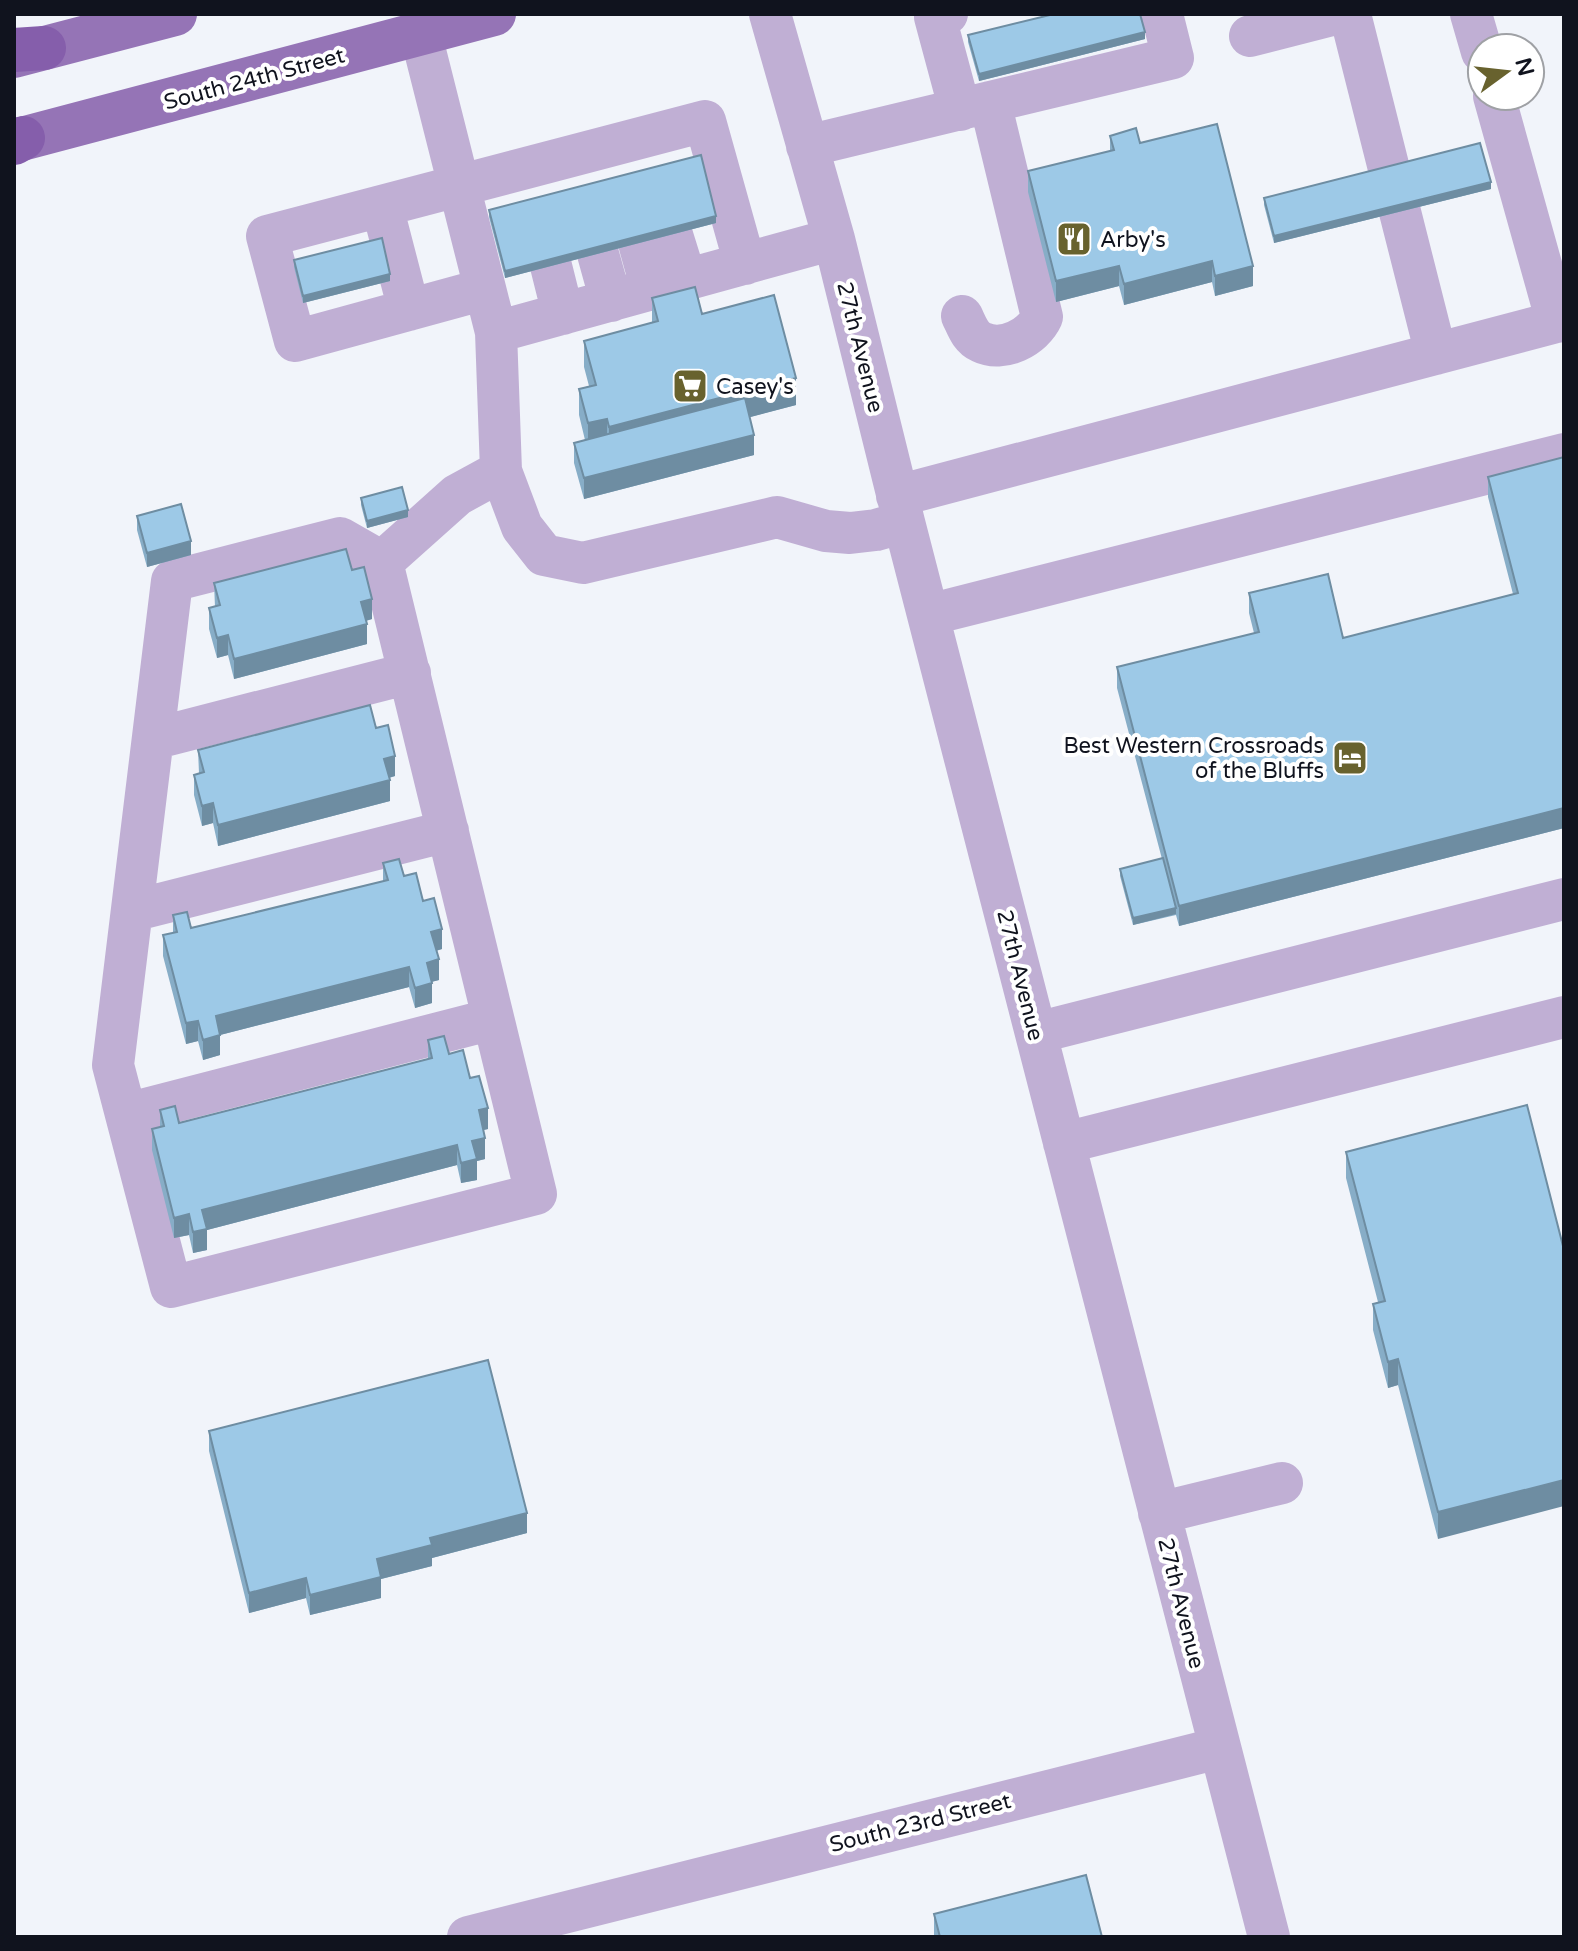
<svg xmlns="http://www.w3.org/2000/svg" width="1578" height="1951" font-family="'Varela Round',sans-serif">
	<rect width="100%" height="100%" fill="#f1f4fa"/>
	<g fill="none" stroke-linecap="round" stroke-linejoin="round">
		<path stroke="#c0afd4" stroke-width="42" d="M770 14 834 239 904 522 1269 1937
			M947 14 935 17 960 110
			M1350 14 1390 173
			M1471 14 1482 52
			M421 35 496 332 834 239
			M1250 36 1336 14
			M1494 96 1557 322
			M807 146 1173 58 1162 14
			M382 206 409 310
			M1400 212 1436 354
			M672 235 686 280
			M639 243 652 290
			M598 254 611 301
			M551 266 563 314
			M485 289 295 341 267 236 705 121 745 264
			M962 316C967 326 970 337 981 342 1003 353 1033 337 1042 317L990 102
			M496 332 501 471 522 527 544 555 583 563 777 517 826 531 850 533 876 530 904 522
			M897 496 1564 320
			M382 562 340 538 172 581 113 1065 171 1287 536 1194 382 562 457 495 501 471
			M928 615 1564 454
			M153 739 410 673
			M132 911 448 831
			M1036 1033 1564 899
			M126 1114 493 1019
			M1064 1143 1564 1017
			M1159 1513 1282 1483
			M468 1937 1219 1748"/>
		<path stroke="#9574b6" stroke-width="44" d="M14 56 175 14
			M14 141 494 14"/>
		<path stroke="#855eab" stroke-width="44" d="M14 50 44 48
			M14 143 23 138"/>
	</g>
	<path fill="#87adc7" d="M968 35 1145 39 979 81 968 42Z
		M1110 136 1140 143 1253 286 1215 296 1212 282 1124 305 1119 286 1056 302 1028 192V171L1110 151Z
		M1491 189 1274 243 1264 205V198Z
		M489 210 716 223 505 278 489 217Z
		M294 260 390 281 303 303 294 267Z
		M652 298 702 314 796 405 750 417 754 455 584 499 574 463V443L585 440 579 415V389L589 386 584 367V341L652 323Z
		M1564 457V828L1179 926 1176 915 1133 925 1120 876V869L1162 859 1117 688V667L1254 633 1249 613V593L1343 638 1513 594 1488 497V477Z
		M361 498 408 517 367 528 361 505Z
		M137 516 191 555 147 567 137 530Z
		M352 570 372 619 366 621 367 644 234 679 228 655 217 658 209 629V608L215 607 214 583Z
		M198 750 395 776 389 778 390 801 218 846 213 823 202 826 194 795V775L199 773Z
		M383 863 404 876 423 901 442 949 436 951 439 980 431 982 432 1003 415 1008 409 987 220 1035V1055L203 1060 198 1041 186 1044 163 956V935L173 933V915L191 928 383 881Z
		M428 1040 449 1054 470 1078 488 1129 483 1130 485 1159 477 1161V1180L461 1183 457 1165 207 1230V1250L193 1253 189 1235 174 1238 152 1150V1129L160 1128V1110L179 1123 428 1059Z
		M1527 1105 1438 1539 1398 1385 1388 1388 1373 1330V1304L1378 1302 1346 1178V1152Z
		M209 1431 527 1533 432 1558V1566L381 1579V1598L310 1615 306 1598 249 1613 209 1451Z
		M934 1914 1102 1937H934Z"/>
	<path fill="#6e8da2" d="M1145 32V39L979 81V74Z
		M1491 182V189L1274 243V236Z
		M716 216V223L505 278V271Z
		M1212 261V282L1124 305V284Z
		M1119 266V286L1056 302V281Z
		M1253 266V286L1215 296V276Z
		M390 274V281L303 303V296Z
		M796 378V405L609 454V427Z
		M607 419V445L588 450V423Z
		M754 435V455L584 499V478Z
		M408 510V517L367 528V521Z
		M191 541V555L147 567V553Z
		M372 599V619L361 622V602Z
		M367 624V644L234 679V659Z
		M228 635V655L217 658V638Z
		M395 756V776L384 779V759Z
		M390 780V801L218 846V825Z
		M213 803V823L202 826V806Z
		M1564 808V828L1179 926V906Z
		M1176 908V914L1133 925V918Z
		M442 929V949L431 952V932Z
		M439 959V980L427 983V963Z
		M409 967V987L220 1035V1055L203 1060V1040L216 1016Z
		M432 983V1003L415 1008V988Z
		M198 1021V1041L186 1044V1023Z
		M488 1108V1129L479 1131V1110Z
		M485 1138V1159L477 1161V1180L461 1183V1163L472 1141Z
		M457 1145V1165L207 1230V1250L193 1253V1232L202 1210Z
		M189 1214V1235L174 1238V1218Z
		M1398 1359V1385L1388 1388V1362Z
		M1564 1480V1506L1438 1539V1512Z
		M527 1513V1533L432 1558V1566L381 1579V1598L310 1615V1595L377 1559 430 1538Z
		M306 1578V1598L249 1613V1593Z"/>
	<path fill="#9dc9e7" stroke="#6e8da2" stroke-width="2" d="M1054 14H1140L1145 32 979 74 968 35Z
		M1217 124 1253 266 1215 276 1212 261 1124 284 1119 266 1056 281 1028 171 1114 150 1110 136 1136 128 1140 143Z
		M1480 143 1491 182 1274 236 1264 198Z
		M701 155 716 216 505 271 489 210Z
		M382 238 390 274 303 296 294 260Z
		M695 287 702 314 774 295 796 378 609 427 607 419 588 423 579 389 596 385 584 341 658 321 652 298Z
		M745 398 754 435 584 478 574 443Z
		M1564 457V808L1179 906 1117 667 1259 632 1249 593 1328 574 1343 638 1518 593 1488 477Z
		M402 487 408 510 367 521 361 498Z
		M181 504 191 541 147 553 137 516Z
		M346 549 352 570 364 567 372 599 361 602 367 624 234 659 228 635 217 638 209 608 220 605 214 583Z
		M370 705 376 728 388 725 395 756 384 759 390 780 218 825 213 803 202 806 194 775 204 772 198 750Z
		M1163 858 1176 908 1133 918 1120 869Z
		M399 859 404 876 416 873 423 901 434 898 442 929 431 932 439 959 427 963 432 983 415 988 409 967 216 1016 220 1035 203 1040 198 1021 186 1023 163 935 177 932 173 915 187 912 191 928 388 880 383 863Z
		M444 1036 449 1054 463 1050 470 1078 479 1076 488 1108 479 1110 485 1138 472 1141 477 1159 461 1163 457 1145 202 1210 207 1229 193 1232 189 1214 174 1218 152 1129 164 1126 160 1110 175 1106 179 1123 432 1058 428 1040Z
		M1527 1105 1564 1250V1480L1438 1512 1398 1359 1388 1362 1373 1304 1385 1301 1346 1152Z
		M488 1360 527 1513 430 1538 432 1545 377 1559 381 1577 310 1595 306 1578 249 1593 209 1431Z
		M1086 1875 1102 1937H940L934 1914Z"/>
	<defs>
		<symbol id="restaurant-square" viewBox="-11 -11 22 22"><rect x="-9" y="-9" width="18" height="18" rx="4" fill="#68622e" stroke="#fff"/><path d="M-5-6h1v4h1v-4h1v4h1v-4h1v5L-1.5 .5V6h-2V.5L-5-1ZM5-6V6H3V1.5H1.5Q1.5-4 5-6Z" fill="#fff"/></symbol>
		<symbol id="supermarket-square" viewBox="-11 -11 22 22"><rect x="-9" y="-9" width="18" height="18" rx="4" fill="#68622e" stroke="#fff"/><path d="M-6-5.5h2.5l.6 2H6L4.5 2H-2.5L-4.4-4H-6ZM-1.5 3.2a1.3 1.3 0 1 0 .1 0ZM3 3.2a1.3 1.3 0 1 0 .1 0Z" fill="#fff"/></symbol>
		<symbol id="hotel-square" viewBox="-11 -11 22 22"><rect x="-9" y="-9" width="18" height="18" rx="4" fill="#68622e" stroke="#fff"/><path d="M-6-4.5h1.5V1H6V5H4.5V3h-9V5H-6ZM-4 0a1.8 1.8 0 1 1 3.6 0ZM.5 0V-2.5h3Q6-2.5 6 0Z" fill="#fff"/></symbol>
	</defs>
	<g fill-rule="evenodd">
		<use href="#restaurant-square" x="1054" y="219" width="40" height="40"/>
		<use href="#supermarket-square" x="670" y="366" width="40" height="40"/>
		<use href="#hotel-square" x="1330" y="738" width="40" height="40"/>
	</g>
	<g text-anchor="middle" stroke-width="8" stroke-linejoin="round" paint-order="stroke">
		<g font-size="22" fill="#10131e" stroke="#fff">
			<text transform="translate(254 78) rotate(-15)" y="8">South 24th Street</text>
			<text transform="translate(861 347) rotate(76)" y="8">27th Avenue</text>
			<text transform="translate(1021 975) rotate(76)" y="8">27th Avenue</text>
			<text transform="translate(1182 1603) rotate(76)" y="8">27th Avenue</text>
			<text transform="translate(920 1822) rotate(-14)" y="8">South 23rd Street</text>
		</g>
		<g font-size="22" fill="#10131e" stroke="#fff" text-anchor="start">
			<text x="1100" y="247">Arby's</text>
			<text x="716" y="394">Casey's</text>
			<text x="1324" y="753" text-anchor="end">Best Western Crossroads<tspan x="1324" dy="25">of the Bluffs</tspan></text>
		</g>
	</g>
	<rect width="1578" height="1951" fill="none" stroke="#10131e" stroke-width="32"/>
	<g transform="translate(1506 72) rotate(75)"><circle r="38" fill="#ffffff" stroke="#9fa1a5" stroke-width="2"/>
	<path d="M0-6L14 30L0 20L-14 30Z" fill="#68622e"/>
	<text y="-12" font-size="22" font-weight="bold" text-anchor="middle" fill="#10131e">N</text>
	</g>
</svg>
